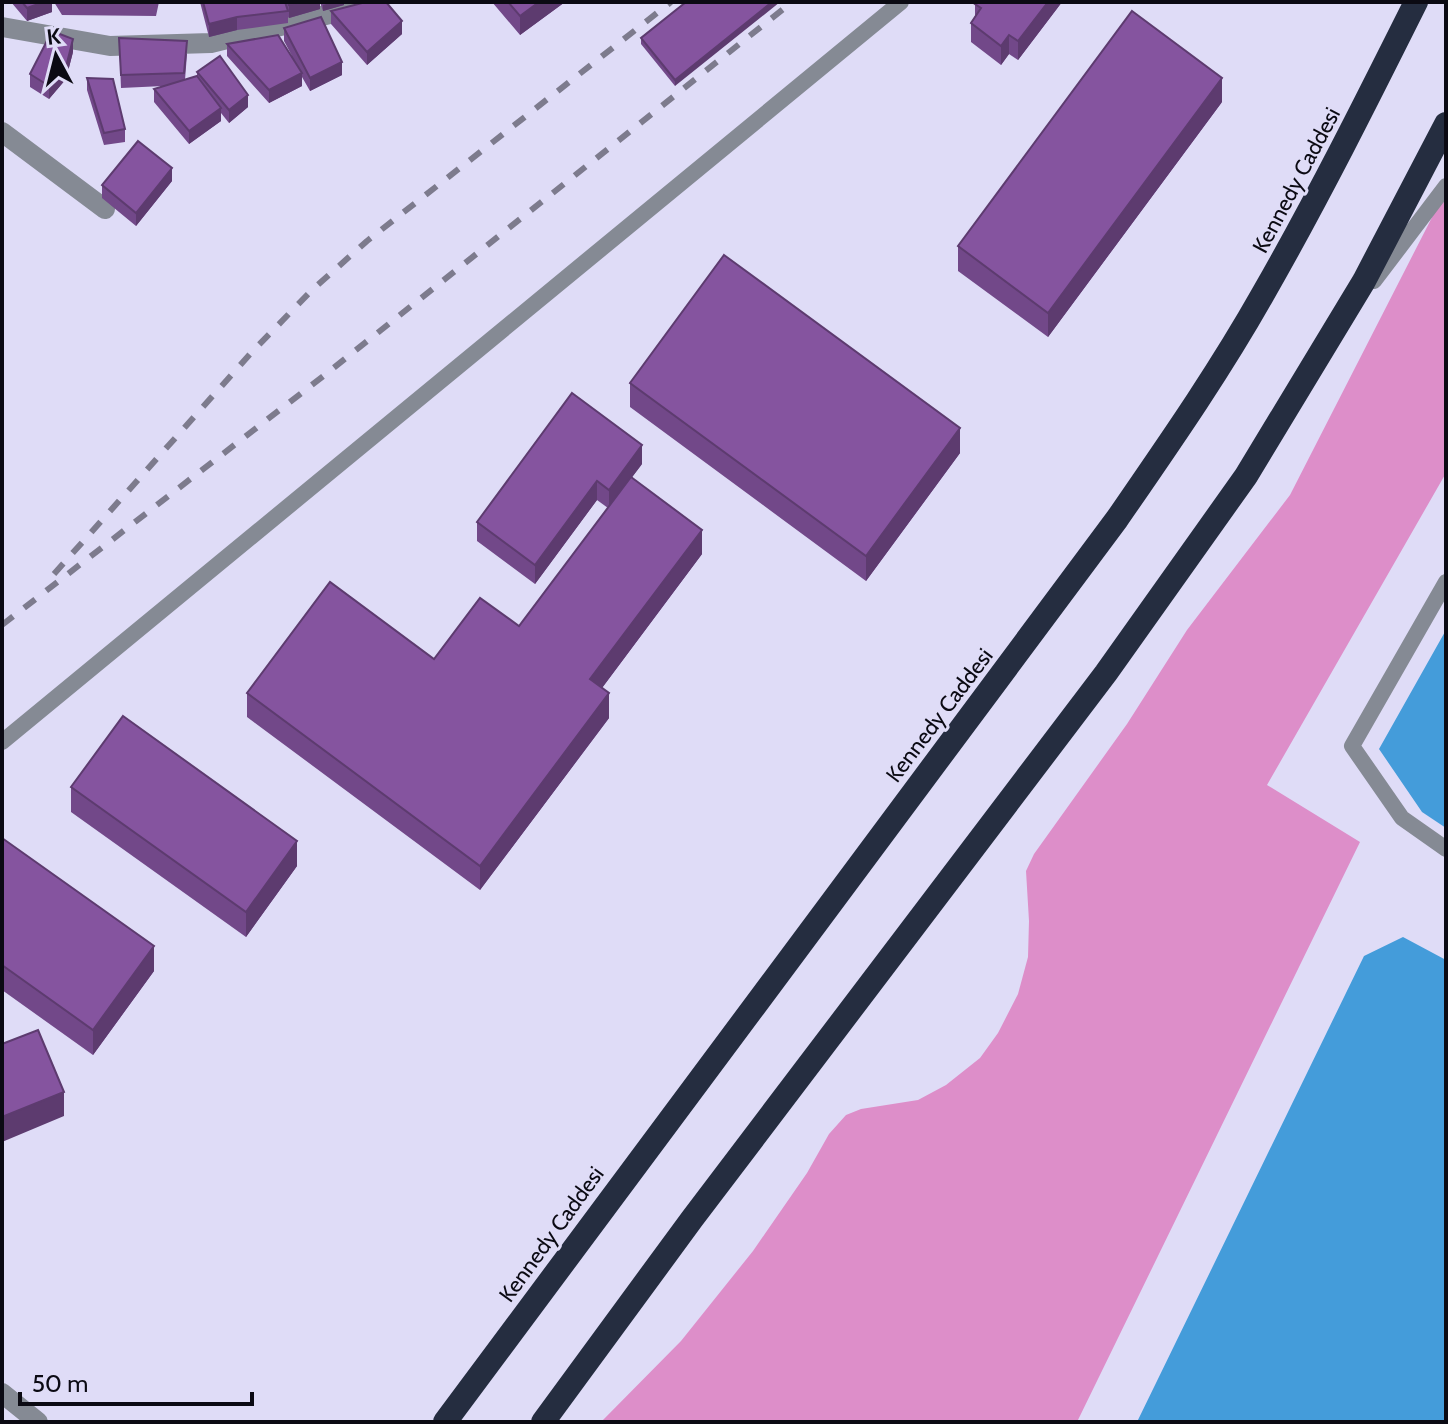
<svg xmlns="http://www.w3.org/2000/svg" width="1448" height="1424" font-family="Cabin,sans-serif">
	<rect width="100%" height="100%" fill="#dfdcf7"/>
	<path fill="#dd8ec9" d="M1446 190V473L1267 785 1360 842 1077 1422H601L681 1341 753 1251 807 1173 829 1134 846 1115 861 1109 918 1100 946 1085 980 1058 998 1033 1018 994 1028 957 1029 921 1026 871 1034 854 1127 724 1187 630 1290 495Z"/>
	<path fill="#449cda" d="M1446 630V828L1422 812 1379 749Z
		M1403 937 1446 960V1422H1137L1364 956Z"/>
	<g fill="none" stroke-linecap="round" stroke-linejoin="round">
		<path stroke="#858a94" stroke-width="16" d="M1374 281 1446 186
			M1446 582 1352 746 1402 818 1446 849
			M2 742 901 2"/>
		<path stroke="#858a94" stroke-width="20" d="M2 27 110 46 211 43 379 2
			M2 132 105 209
			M2 1393 38 1422"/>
		<path stroke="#252d40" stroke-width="24" d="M445 1422 1117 519C1168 445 1219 372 1263 294 1318 198 1367 100 1416 2
			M543 1422 692 1219 1106 673 1246 476 1364 281 1446 124"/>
		<path stroke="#7d7b8d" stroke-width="6" stroke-dasharray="14 14" stroke-linecap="butt" d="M54 574 251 353 312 290 367 241 671 2
			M2 625 326 374 792 2"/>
	</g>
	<path fill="#724889" d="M11 2H52V12L27 21Z
		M54 2H159L156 16 62 15Z
		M200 2H344V5L323 11 320 2V9L289 18 288 17V23L237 30 209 37Z
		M492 2H565L520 35Z
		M686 2 675 86 641 44V38Z
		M977 2H1062L1018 60 1009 54 1001 65 971 42V23L975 16V4Z
		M331 11 402 34 367 65 331 24Z
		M284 28 342 75 310 91 302 77V86L269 103 227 56V44L292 56 284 41Z
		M119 38 187 54 185 80 197 76V72L248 107 229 123 221 113V121L189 144 154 102V89L163 86 121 88Z
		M73 52 66 79 49 99 30 87V74Z
		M87 78 125 129V142L104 145 87 90Z
		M1222 102 1048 337 958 271V246Z
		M172 181 136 226 102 198V185Z
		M630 383 960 453 866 581 630 407Z
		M642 464 632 477 702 554 602 688 609 718 480 890 247 717V693L434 659 519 626 608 508 597 500 535 584 477 541V522Z
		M71 787 297 866 246 937 71 812Z
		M2 838 154 971 93 1055 2 990Z"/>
	<path fill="#5d3b6f" d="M44 2H52V12L27 21V8Z
		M300 2H320V9L289 18V5Z
		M333 2H344V5L323 11V5Z
		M539 2H565L520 35V16Z
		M772 2H780L675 86V80Z
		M1048 2H1062L1018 60V41Z
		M237 17V30L209 37V24Z
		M402 21V34L367 65V52Z
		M1009 35V54L1001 65V46Z
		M73 39V52L66 79 49 99V86Z
		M342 62V75L310 91V78Z
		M302 73V86L269 103V90Z
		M1222 78V102L1048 337V313Z
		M248 95V107L229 123V110Z
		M221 108V121L189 144V131Z
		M172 168V181L136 226V213Z
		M960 428V453L866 581V556Z
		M642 445V464L609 508V490Z
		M597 481V500L535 584V565Z
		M702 530V554L590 704V679Z
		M609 693V718L480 890V866Z
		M297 841V866L246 937V912Z
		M154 946V971L93 1055V1030Z
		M64 1092V1116L2 1142V1117Z"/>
	<path fill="#85549f" stroke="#5d3b6f" stroke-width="2" d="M22 2H44L27 8Z
		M203 2H285L288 11 237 17 209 24Z
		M288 2H300L289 5Z
		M366 2H386L402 21 367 52 331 11Z
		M508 2H539L520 16Z
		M686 2H772L675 80 641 38Z
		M977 2H1048L1018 41 1009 35 1001 46 971 23 981 8 975 4Z
		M1132 11 1222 78 1048 313 958 246Z
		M321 17 342 62 310 78 284 28Z
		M52 31 73 39 66 67 49 86 30 74Z
		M278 35 302 73 269 90 227 44Z
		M119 38 187 41 184 73 121 75Z
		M220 56 248 95 229 110 197 72Z
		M197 76 221 108 189 131 154 89Z
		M87 78 113 79 125 129 104 133Z
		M138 141 172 168 136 213 102 185Z
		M724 255 960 428 866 556 630 383Z
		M572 393 642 445 609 490 597 481 535 565 477 522Z
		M631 477 702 530 590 679 609 693 480 866 247 693 330 582 434 659 480 598 519 626Z
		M123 716 297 841 246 912 71 787Z
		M2 838 154 946 93 1030 2 965Z
		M38 1030 64 1092 2 1117V1044Z"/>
	<g text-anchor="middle" stroke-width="6" stroke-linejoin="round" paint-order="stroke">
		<g font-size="22" fill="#0b0a13" stroke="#dfdcf7">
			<text transform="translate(1296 180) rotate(-62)" y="8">Kennedy Caddesi</text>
			<text transform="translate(939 715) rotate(-53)" y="8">Kennedy Caddesi</text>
			<text transform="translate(551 1234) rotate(-54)" y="8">Kennedy Caddesi</text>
		</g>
	</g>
	<rect width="1448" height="1424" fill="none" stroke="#0b0a13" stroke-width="8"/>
	<g transform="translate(56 56) rotate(353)" stroke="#dfdcf7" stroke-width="6" paint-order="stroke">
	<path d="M0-6L14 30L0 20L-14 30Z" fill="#0b0a13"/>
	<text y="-12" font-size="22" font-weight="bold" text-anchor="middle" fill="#0b0a13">K</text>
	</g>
	<path d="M20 1392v12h232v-12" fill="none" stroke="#0b0a13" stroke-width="4"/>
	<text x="32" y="1392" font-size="24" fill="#0b0a13" stroke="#dfdcf7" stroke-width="6" paint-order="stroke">50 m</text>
</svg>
